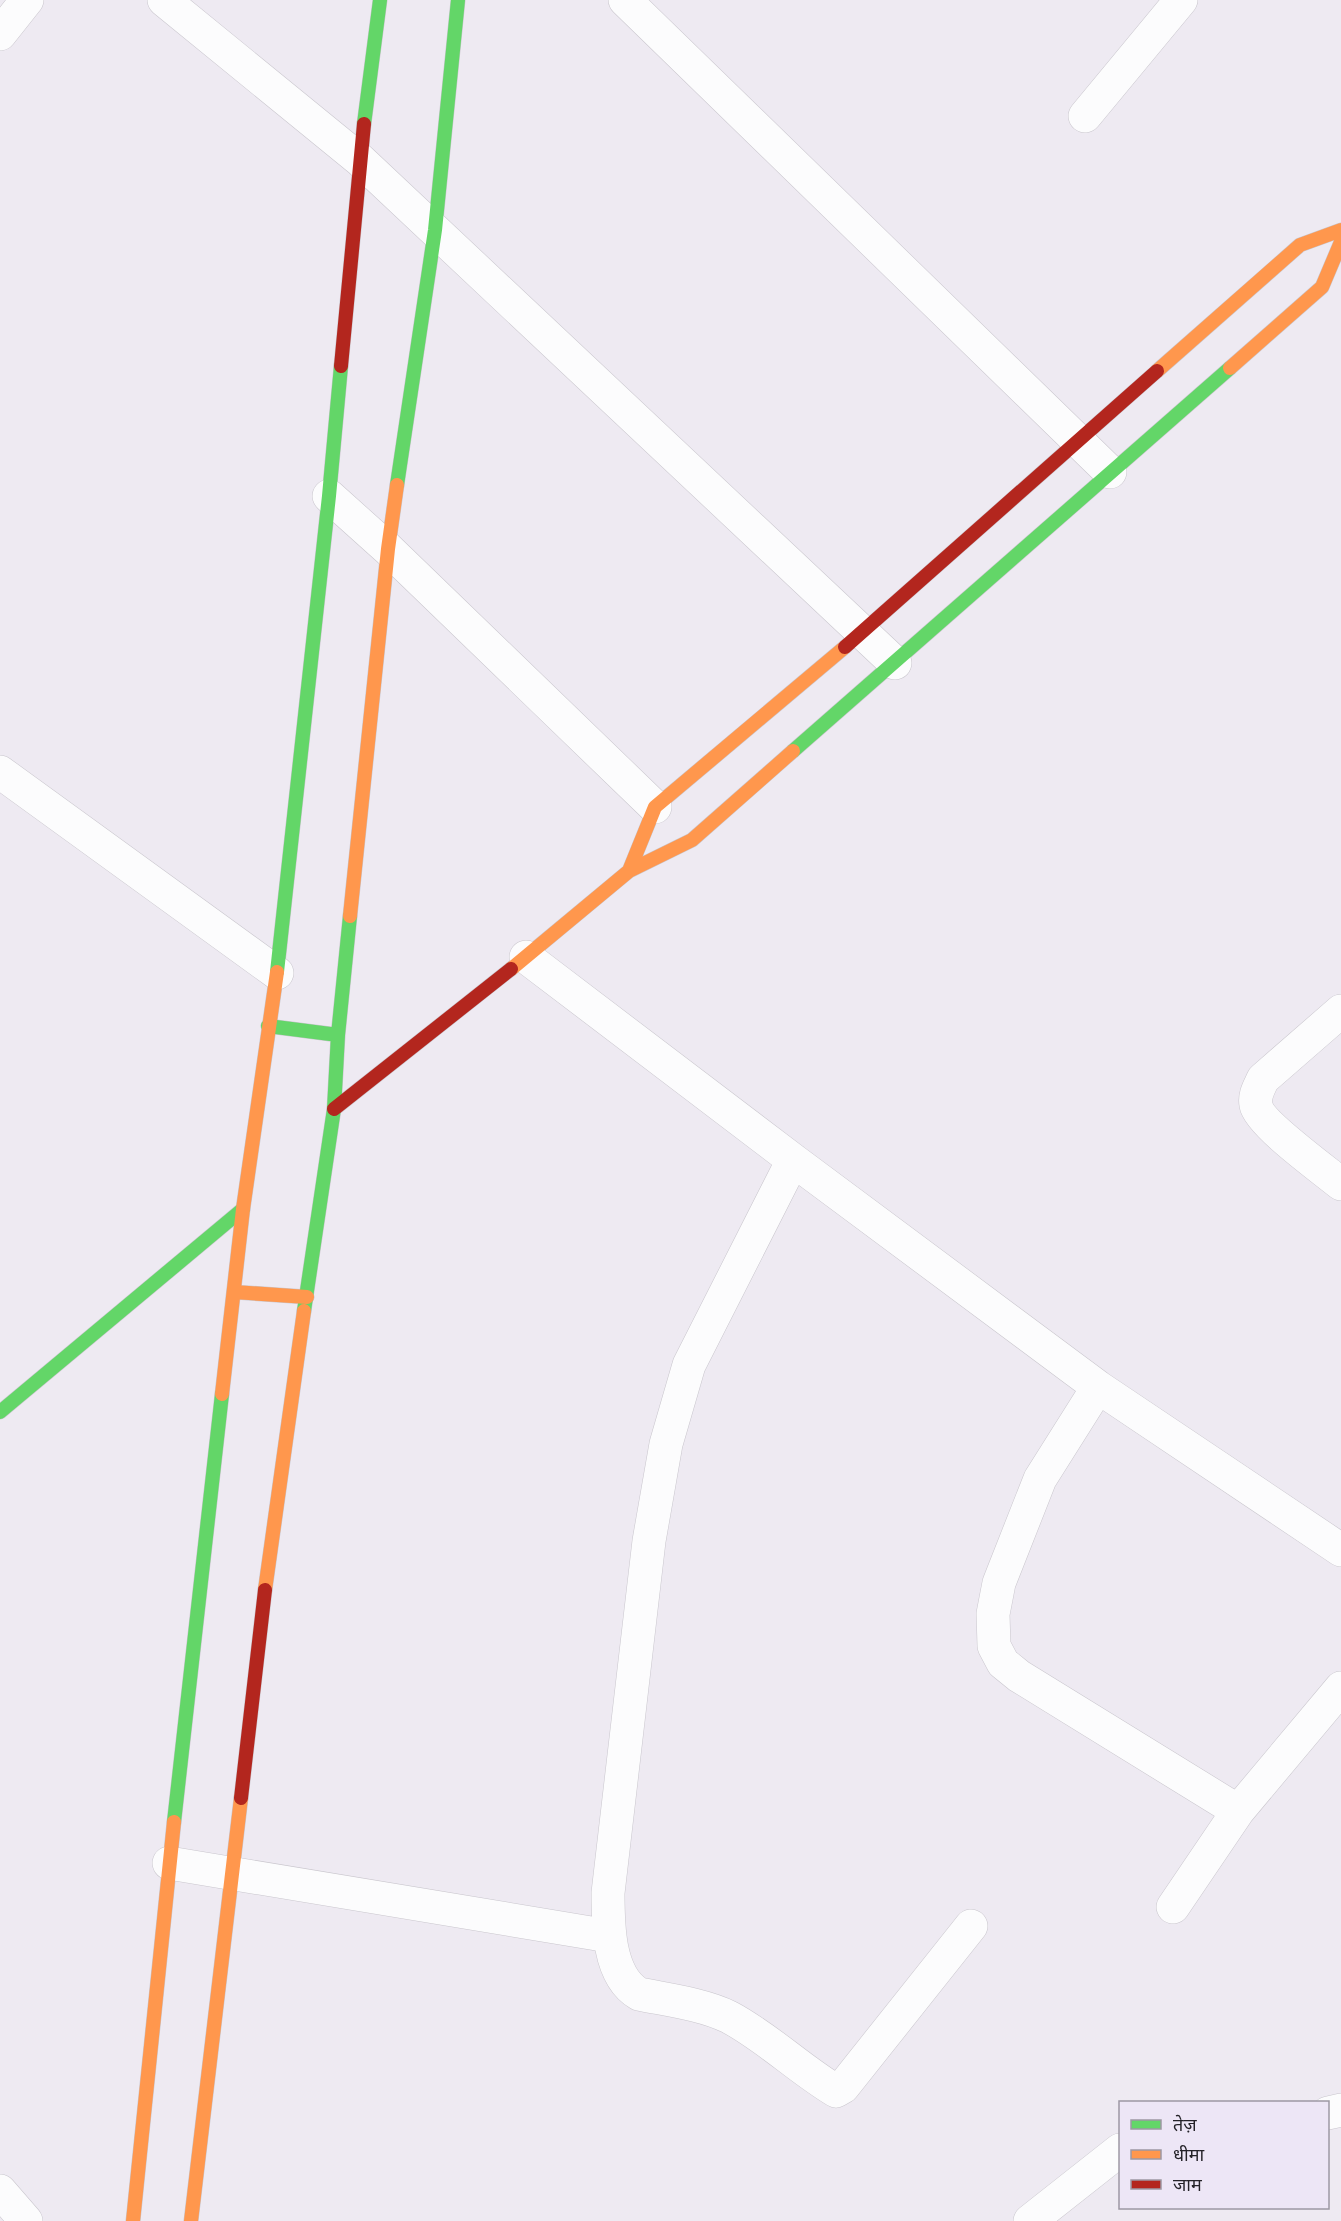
<svg xmlns="http://www.w3.org/2000/svg" width="1341" height="2221" font-family="Barlow,'Noto Sans Devanagari',sans-serif">
	<rect width="100%" height="100%" fill="#eeeaf2"/>
	<g fill="none" stroke-linecap="round" stroke-linejoin="round">
		<defs>
			<path id="street" d="M164 0 360 160 895 663
				M625 0 1110 472
				M0 34 27 0
				M1085 116 1181 0
				M329 496 388 549 655 807
				M0 772 277 973
				M526 957 793 1160 1098 1387 1341 1550
				M1341 1011 1263 1079C1259 1088 1254 1095 1256 1105 1259 1123 1324 1170 1341 1184
				M793 1160 689 1365 666 1444 649 1541 608 1893C608 1924 608 1976 639 1994 668 2000 702 2004 729 2017 767 2037 799 2069 836 2091L843 2087 971 1926
				M1098 1387 1040 1479 999 1583 993 1614 994 1646 1003 1663 1019 1676 1238 1811
				M169 1863 609 1936
				M1173 1907 1238 1811 1341 1688
				M1328 2113 1341 2110
				M0 2191 26 2221
				M1030 2221 1120 2150"/>
			<path id="fast" d="M364 124 380 0
				M397 485 435 230 458 0
				M793 751 1230 368
				M277 972 329 496 341 366
				M268 1026 338 1035
				M304 1311 334 1109 338 1035 350 916
				M0 1412 243 1209
				M174 1822 222 1394"/>
			<path id="slow" d="M1230 368 1322 287 1341 242
				M1157 371 1300 245 1341 230
				M629 871 655 807 845 647
				M350 916 388 549 397 485
				M511 969 629 871 692 840 793 751
				M234 1292 307 1297
				M222 1394 243 1209 277 972
				M265 1590 304 1311
				M133 2221 174 1822
				M191 2221 241 1798"/>
			<path id="jam" d="M341 366 364 124
				M845 647 1157 371
				M334 1109 511 969
				M241 1798 265 1590"/>
		</defs>
		<use href="#street" stroke="#c9c6cd" stroke-width="34"/>
		<use href="#fast" stroke="#c9c6cd" stroke-width="15"/>
		<use href="#slow" stroke="#c9c6cd" stroke-width="15"/>
		<use href="#jam" stroke="#c9c6cd" stroke-width="15"/>
		<use href="#street" stroke="#fcfcfd" stroke-width="33"/>
		<use href="#fast" stroke="#63d668" stroke-width="14"/>
		<use href="#slow" stroke="#ff974d" stroke-width="14"/>
		<use href="#jam" stroke="#b3261e" stroke-width="14"/>
	</g>
	<rect x="1119" y="2101" width="210" height="108" fill="#ede6f6" stroke="#9d98a4" stroke-width="1.5"/>
	<rect x="1131" y="2120" width="30" height="9" fill="#63d668" stroke="#9d98a4" stroke-width="1.5"/>
	<text x="1173" y="2131" font-size="18" fill="#242228">तेज़</text>
	<rect x="1131" y="2150" width="30" height="9" fill="#ff974d" stroke="#9d98a4" stroke-width="1.5"/>
	<text x="1173" y="2161" font-size="18" fill="#242228">धीमा</text>
	<rect x="1131" y="2180" width="30" height="9" fill="#b3261e" stroke="#9d98a4" stroke-width="1.5"/>
	<text x="1173" y="2191" font-size="18" fill="#242228">जाम</text>
</svg>
